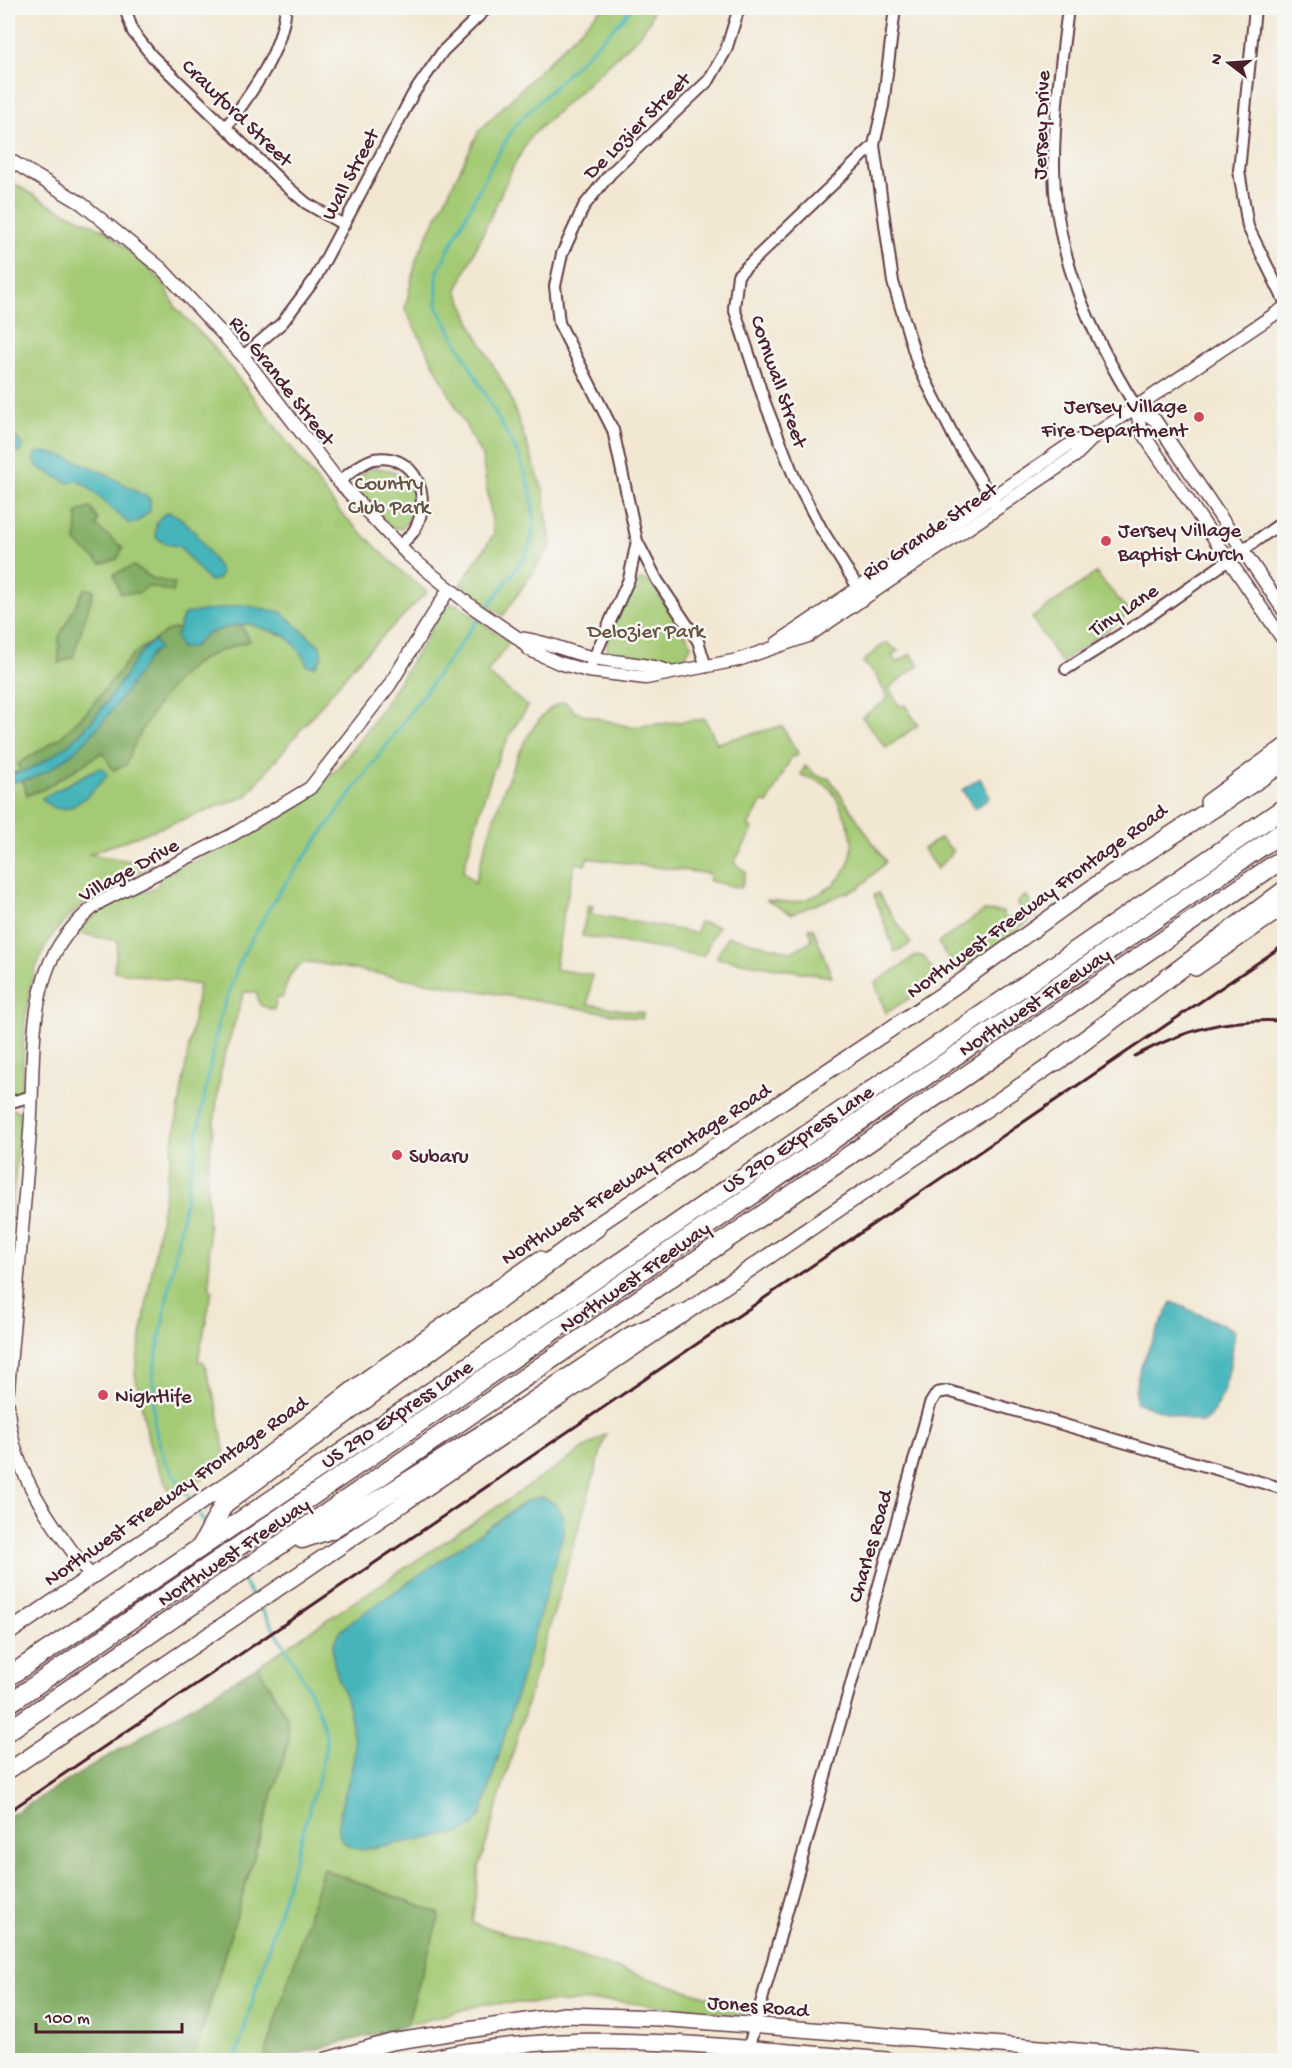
<svg xmlns="http://www.w3.org/2000/svg" width="1292" height="2068" font-family="'Gochi Hand',sans-serif">
	<rect width="100%" height="100%" fill="#f6f6f2"/>
	<filter id="ink" filterUnits="userSpaceOnUse"><feTurbulence type="fractalNoise" baseFrequency=".0167" numOctaves="2"/><feDisplacementMap in="SourceGraphic" scale="12" xChannelSelector="R" yChannelSelector="G"/><feConvolveMatrix kernelMatrix="1 2 1 2 8 2 1 2 1" color-interpolation-filters="sRGB"/></filter>
	<filter id="wash" filterUnits="userSpaceOnUse"><feTurbulence type="fractalNoise" baseFrequency=".008" numOctaves="4" result="noise"/><feDisplacementMap in="SourceGraphic" scale="24" xChannelSelector="R" yChannelSelector="G"/><feGaussianBlur stdDeviation="1.35" result="paint"/><feColorMatrix in="noise" values="0 0 0 0 0 0 0 0 0 0 0 0 0 0 0 0 0 1.4 0 .05"/><feComposite in="paint" operator="in"/></filter>
	<g filter="url(#wash)">
		<rect width="100%" height="100%" fill="#f2e7d2"/>
		<path fill="#a4ca74" stroke="#777450" stroke-width="1.5" d="M602 8H653L650 20 639 36 531 136 514 165 457 290 473 328 509 394 543 490 551 545 503 616 460 585 494 534 482 457 405 309 417 257 479 131Z
			M8 180 52 206 105 230 146 266 164 284 176 308 212 345 250 393 340 512 402 572 427 592 355 664 246 796 89 854 154 865 130 878 119 876 111 881 110 888C22 934 26 999 22 1088L20 1093 8 1097Z
			M373 468C410 468 428 502 401 529L389 527 354 488 356 477Z
			M1096 573 1130 613 1061 663 1032 618Z
			M642 579 651 583 690 641 691 646 685 657C673 663 611 664 607 647 605 637 632 583 642 579Z
			M451 604 458 605 509 643 487 673 528 707C491 755 480 814 463 871L475 883C486 844 521 706 566 702L575 712 630 727 705 719 717 743 782 726 798 753 796 757 792 756 768 803 762 802 748 826 753 829 734 863 746 872 741 888 709 881 711 874 587 858 585 865 575 863 563 915 555 969 592 975 588 1004 643 1013 642 1019 310 962C291 964 287 982 282 998H277L274 1010 260 1005 256 992H244L222 1064 207 1174 210 1289 212 1291 198 1361 204 1362 218 1411 226 1462 173 1499 151 1452 135 1374 199 985 114 971 118 941 77 933C96 913 121 888 150 891L159 884 158 878C198 858 251 837 288 813 350 773 405 671 444 608Z
			M886 642 898 651 892 655 896 663 911 654 919 665 889 688 899 706 905 705 918 725 886 748 862 717 888 699 875 674 863 662Z
			M805 766 817 776 830 779 886 862 859 888 791 914 766 900C775 901 785 903 793 902 837 895 866 860 845 817 840 807 836 793 827 786 820 781 809 778 801 775Z
			M940 838 953 851 937 869 923 849Z
			M878 893 911 944 895 952 874 895Z
			M1026 895 1038 915 962 970 954 967 938 943 984 911 1003 912 1004 919 1021 916 1018 902Z
			M588 905 593 906 591 914 696 933 699 922 718 926 703 956 582 936Z
			M809 928H813L832 977 716 958 728 936 792 952 812 940Z
			M917 955 924 957 939 980 886 1013 875 983Z
			M13 1109 20 1112 18 1114 20 1122 8 1249V1110Z
			M606 1434 479 1868 472 1923 747 2009 740 2015 612 2001 483 2004 406 2026 440 1914 323 1869 264 2060H193L288 1743 287 1717 258 1666Z"/>
		<path fill="#83ae66" stroke="#666648" stroke-width="1.5" d="M91 508 98 520 96 526 123 548 117 559 101 564 76 542 77 512Z
			M133 566 152 578 175 584 173 592 148 586 139 593H120L114 574Z
			M84 589 94 590 73 657 59 663V637Z
			M237 619 250 641C232 646 214 652 198 662 169 682 137 732 126 765L113 770 103 752 44 789 27 795 18 764 61 737 88 710 133 654 169 630Z
			M258 1666 287 1718 288 1743 193 2060H8V1817Z
			M323 1869 440 1914 406 2026 275 2060H264Z"/>
		<path fill="#45b5bb" stroke="#486a73" stroke-width="1.5" d="M8 428 23 446 21 452H14L8 446Z
			M40 452C76 454 120 482 150 499V511L137 522 128 523 87 486 78 481 68 483 38 467 33 456Z
			M168 512C191 518 204 548 218 566L221 573 219 579 211 581 206 578 180 547 164 543 156 537C154 525 157 518 168 512Z
			M243 605 281 612 320 646 322 656 316 666H308L299 650 286 636 249 624 231 626 205 635 193 647 180 648 176 636 184 614Z
			M155 640 159 650 153 652C121 698 88 753 35 777 27 781 17 781 8 782V773C22 774 35 767 46 760 80 740 101 711 123 679 133 663 139 651 155 640Z
			M98 768 105 769 107 776C91 792 64 827 42 798Z
			M980 778 990 797 975 809 962 790Z
			M1172 1302 1235 1330C1232 1356 1226 1409 1202 1423L1137 1403C1127 1381 1161 1325 1172 1302Z
			M542 1497C560 1504 563 1512 564 1531L482 1813 474 1825 460 1833 359 1850C350 1846 341 1843 339 1833 335 1808 357 1773 354 1742 352 1729 351 1715 347 1702 341 1682 325 1654 338 1635 341 1630 347 1626 351 1622L528 1500Z"/>
		<g fill="none" stroke-linecap="round" stroke-linejoin="round">
			<path stroke="#45b5bb" stroke-width="3" d="M484 612 527 554 535 526 531 492 519 456 437 306V273L493 162 517 123 621 21 631 8
				M192 1502 165 1461 154 1425 153 1376 218 1023 241 958 277 895 480 617
				M197 1510 206 1525
				M241 1578 254 1598
				M235 2060 319 1777C321 1766 325 1755 326 1744 327 1709 279 1636 259 1606"/>
		</g>
	</g>
	<g filter="url(#ink)">
		<g fill="none" stroke-linecap="round" stroke-linejoin="round">
			<defs>
				<path id="minor" d="M125 8 133 32 152 56 284 184 306 203 344 225
					M895 8 883 106 874 145 893 282 918 365 956 441 998 508
					M1068 8C1062 59 1054 111 1054 163 1053 252 1090 333 1136 407
					M1255 8 1239 171 1248 227 1284 300
					M227 126C253 90 281 54 286 8
					M243 356 282 323 315 279 413 94 443 51 487 8
					M339 482C349 474 362 462 374 459 415 452 433 497 415 529 412 535 404 541 400 546
					M637 541 657 580 698 641 706 667
					M862 594 822 530 795 479 765 403 734 308 738 275 874 145
					M1066 669 1141 622 1284 521
					M588 671 629 579 637 541 613 430 559 323 555 286 562 254 584 206 610 174 709 80 726 50 739 8
					M8 1103 32 1096
					M745 2060 930 1404 937 1393 948 1391 1284 1489"/>
				<path id="tertiary" d="M8 159 81 203 162 269 243 356 339 482 408 555 471 606 518 638 530 650 559 663 588 671 646 678 738 660 808 636 1075 456 1100 431
					M1136 407 1141 431 1284 641
					M1136 407 1155 420 1284 611
					M518 638C545 640 569 653 595 658 620 663 644 663 668 671
					M777 643 1069 445 1100 431 1284 308
					M8 1390C15 1303 24 1217 30 1131 34 1079 29 1022 46 973 56 943 75 921 100 902L232 835 310 788 389 686 449 589
					M8 1405C10 1473 53 1524 91 1577"/>
				<path id="secondary" d="M1208 802 1284 747
					M1195 968 1284 907
					M587 1232 955 986 1119 868
					M8 1633 251 1468 369 1377 540 1259
					M8 1771 1066 1055
					M327 2060 391 2042 565 2015 659 2018 1191 2060
					M423 2060C574 2024 733 2049 887 2060"/>
				<path id="motorway" d="M1111 875 1284 762
					M1057 1061 1284 891
					M302 1539 332 1529 513 1415 631 1336 682 1314
					M202 1545 224 1504 597 1227
					M8 1677 359 1441 1284 808
					M8 1704 1284 831
					M8 1731 1284 858"/>
			</defs>
			<use href="#minor" stroke="#633d44" stroke-width="14"/>
			<use href="#tertiary" stroke="#633d44" stroke-width="15"/>
			<use href="#secondary" stroke="#633d44" stroke-width="18"/>
			<use href="#motorway" stroke="#633d44" stroke-width="21"/>
			<use href="#minor" stroke="#fff" stroke-width="10"/>
			<use href="#tertiary" stroke="#fff" stroke-width="12"/>
			<use href="#secondary" stroke="#fff" stroke-width="15"/>
			<use href="#motorway" stroke="#fff" stroke-width="18"/>
			<path stroke="#4a1f2b" stroke-width="3" d="M1135 1056C1186 1029 1227 1018 1284 1021
				M8 1812 1284 945"/>
		</g>
	</g>
	<g fill="#d1495b" stroke="#f6f6f2" stroke-width="2">
		<circle cx="1199" cy="417" r="6"/>
		<circle cx="1106" cy="541" r="6"/>
		<circle cx="397" cy="1155" r="6"/>
		<circle cx="103" cy="1395" r="6"/>
	</g>
	<g text-anchor="middle" stroke-width="5" stroke-linejoin="round" paint-order="stroke">
		<g font-size="21" fill="#4a1f2b" stroke="#f6f6f2">
			<text transform="translate(238 112) rotate(44)" y="7">Crawford Street</text>
			<text transform="translate(636 125) rotate(-45)" y="7">De Lozier Street</text>
			<text transform="translate(1040 125) rotate(-88)" y="7">Jersey Drive</text>
			<text transform="translate(349 174) rotate(-62)" y="7">Wall Street</text>
			<text transform="translate(283 380) rotate(52)" y="7">Rio Grande Street</text>
			<text transform="translate(780 381) rotate(71)" y="7">Cornwall Street</text>
			<text transform="translate(929 530) rotate(-34)" y="7">Rio Grande Street</text>
			<text transform="translate(1123 609) rotate(-34)" y="7">Tiny Lane</text>
			<text transform="translate(128 869) rotate(-29)" y="7">Village Drive</text>
			<text transform="translate(1036 900) rotate(-36)" y="7">Northwest Freeway Frontage Road</text>
			<text transform="translate(1034 1001) rotate(-34)" y="7">Northwest Freeway</text>
			<text transform="translate(797 1138) rotate(-34)" y="7">US 290 Express Lane</text>
			<text transform="translate(635 1173) rotate(-33)" y="7">Northwest Freeway Frontage Road</text>
			<text transform="translate(634 1276) rotate(-35)" y="7">Northwest Freeway</text>
			<text transform="translate(396 1413) rotate(-34)" y="7">US 290 Express Lane</text>
			<text transform="translate(175 1490) rotate(-35)" y="7">Northwest Freeway Frontage Road</text>
			<text transform="translate(869 1546) rotate(-74)" y="7">Charles Road</text>
			<text transform="translate(233 1551) rotate(-34)" y="7">Northwest Freeway</text>
			<text transform="translate(758 2005) rotate(5)" y="7">Jones Road</text>
		</g>
		<g font-size="21" fill="#4a1f2b" stroke="#f6f6f2" text-anchor="start">
			<text x="1187" y="412" text-anchor="end">Jersey Village<tspan x="1187" dy="24">Fire Department</tspan></text>
			<text x="1118" y="536">Jersey Village<tspan x="1118" dy="24">Baptist Church</tspan></text>
			<text x="409" y="1162">Subaru</text>
			<text x="115" y="1402">Nightlife</text>
		</g>
		<g font-size="21" fill="#655241" stroke="#f6f6f2">
			<text x="389" y="489">Country<tspan x="389" dy="24">Club Park</tspan></text>
			<text x="646" y="637">Delozier Park</text>
		</g>
	</g>
	<rect width="1292" height="2068" fill="none" stroke="#f6f6f2" stroke-width="30"/>
	<g transform="translate(1229 63) rotate(287)" stroke="#f6f6f2" stroke-width="4.5" paint-order="stroke">
	<path d="M0-4.5L10 22L0 15L-10 22Z" fill="#4a1f2b"/>
	<text y="-9" font-size="16" font-weight="bold" text-anchor="middle" fill="#4a1f2b">N</text>
	</g>
	<path d="M36 2023v9h146v-9" fill="none" stroke="#4a1f2b" stroke-width="3"/>
	<text x="45" y="2023" font-size="18" fill="#4a1f2b" stroke="#f6f6f2" stroke-width="4.5" paint-order="stroke">100 m</text>
</svg>
